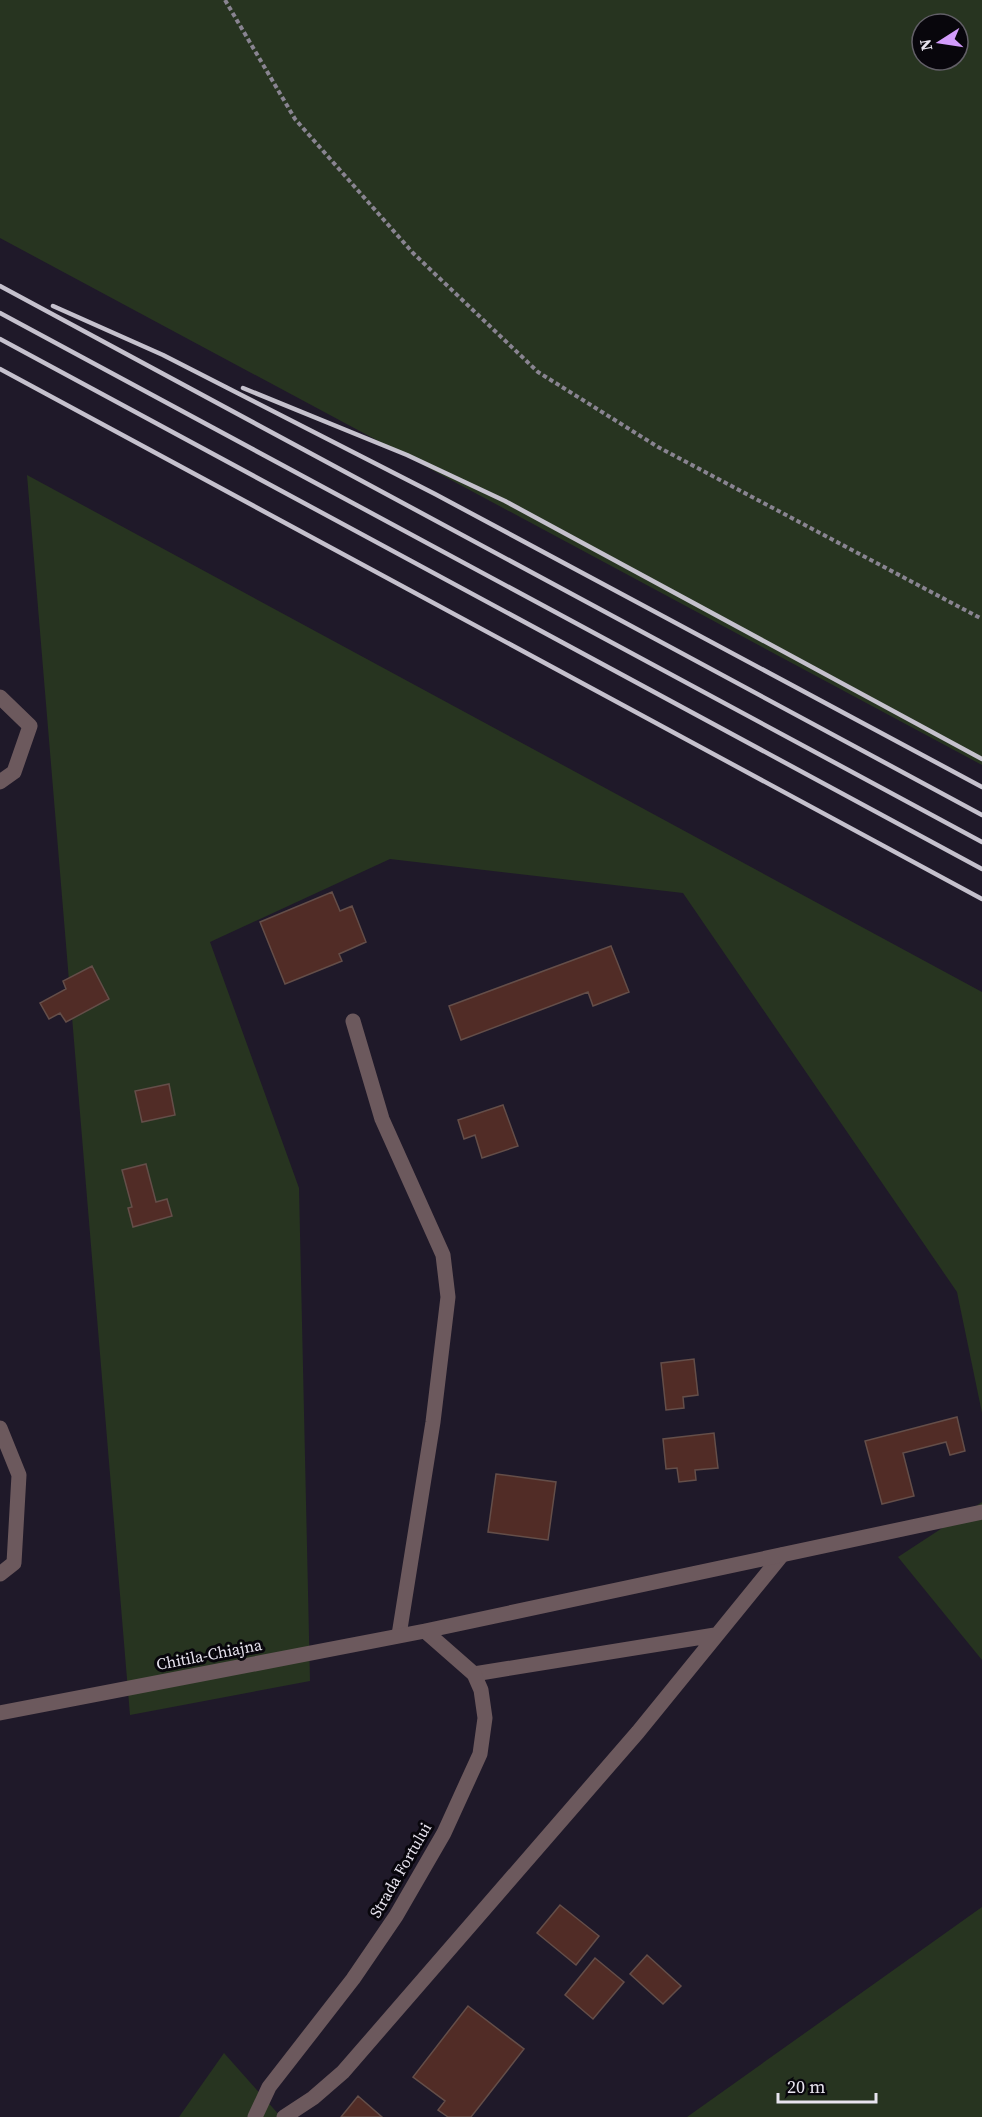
<svg xmlns="http://www.w3.org/2000/svg" width="982" height="2117" font-family="'Source Serif 4',serif">
	<rect width="100%" height="100%" fill="#1f1929"/>
	<path fill="#273420" fill-rule="evenodd" d="M0 0H982V765L0 238ZM922 24H958V60H922Z
		M27 475 982 992V1413L957 1292 683 893 390 859 210 942 299 1188 310 1681 130 1715Z
		M982 1502V1660L898 1557Z
		M982 1907V2117H687Z
		M224 2053 281 2117H179Z"/>
	<path fill="#512c26" stroke="#644e49" stroke-width="1.5" d="M332 892 340 911 352 906 366 942 339 954 342 961 285 984 260 922Z
		M611 946 629 992 593 1006 588 992 461 1040 449 1006Z
		M92 966 109 999 66 1022 60 1013 49 1019 40 1003 66 989 63 981Z
		M169 1084 175 1115 142 1122 135 1091Z
		M503 1105 518 1146 482 1158 475 1135 464 1139 458 1120Z
		M146 1164 156 1202 167 1199 172 1216 133 1227 128 1208 132 1207 122 1170Z
		M694 1359 698 1395 683 1397 684 1408 666 1410 661 1363Z
		M957 1417 965 1451 950 1455 946 1442 903 1453 914 1496 882 1504 865 1441Z
		M714 1433 718 1468 695 1470 696 1480 679 1482 677 1468 666 1469 663 1439Z
		M496 1474 556 1482 548 1540 488 1532Z
		M560 1905 599 1936 576 1965 537 1933Z
		M647 1955 681 1986 663 2004 630 1974Z
		M595 1958 624 1982 593 2019 565 1995Z
		M468 2006 524 2049 471 2117H448L438 2110 445 2101 413 2077Z
		M358 2096 382 2117H341Z"/>
	<g fill="none" stroke-linecap="round" stroke-linejoin="round">
		<path stroke="#898491" stroke-width="4" stroke-dasharray="4.5 3" stroke-linecap="butt" d="M225 0 295 119 413 253 538 372 658 447 982 619"/>
		<path stroke="#6c595d" stroke-width="15" d="M353 1021 382 1119 443 1255 448 1297 433 1422 399 1635
			M474 1674 715 1635
			M284 2117 313 2098 343 2072 638 1732 782 1555"/>
		<path stroke="#6c595d" stroke-width="15" d="M0 697 30 726 14 772 0 782
			M0 1428 19 1475 14 1563 0 1574
			M0 1713 425 1631 982 1512
			M255 2117 269 2087 353 1979 396 1916 444 1833 480 1754 485 1718 481 1690 474 1674 425 1631"/>
		<path stroke="#c5c1cd" stroke-width="4.5" d="M0 286 982 815
			M53 306 163 355 435 494 982 787
			M0 313 982 842
			M0 339 982 869
			M0 369 982 899
			M243 388 407 455 505 501 982 759"/>
	</g>
	<g text-anchor="middle" stroke-width="6" stroke-linejoin="round" paint-order="stroke">
		<g font-size="16" fill="#e8e4ef" stroke="#08060c">
			<text transform="translate(209 1654) rotate(-11)" y="6">Chitila-Chiajna</text>
			<text transform="translate(400 1870) rotate(-60)" y="6">Strada Fortului</text>
		</g>
	</g>
	<g transform="translate(940 42) rotate(258)"><circle r="28" fill="#08060c" stroke="#625f67" stroke-width="1.5"/>
	<path d="M0-4.5L10 22L0 15L-10 22Z" fill="#d39cfc"/>
	<text y="-9" font-size="16" font-weight="bold" text-anchor="middle" fill="#e8e4ef">N</text>
	</g>
	<path d="M778 2093v9h98v-9" fill="none" stroke="#e8e4ef" stroke-width="3"/>
	<text x="787" y="2093" font-size="18" fill="#e8e4ef" stroke="#08060c" stroke-width="4.5" paint-order="stroke">20 m</text>
</svg>
